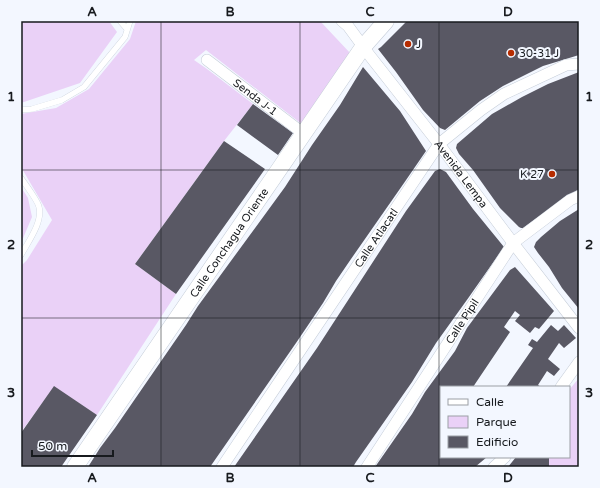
<svg xmlns="http://www.w3.org/2000/svg" width="600" height="488" font-family="'Varela Round',sans-serif">
	<rect width="100%" height="100%" fill="#f3f7ff"/>
	<path fill="#ead1f7" d="M21 21H109L117 32 80 83 21 103Z
		M136 21H320L351 54 303 125 206 50 194 60 207 69 253 104 224 141 135 264 176 294 97 415 54 387 21 432V266L27 260 52 220 21 167V114L56 108 89 89 130 39Z
		M21 187 28 198 32 217 21 243Z
		M579 378V467H549V457H569V390Z"/>
	<path fill="#595864" d="M407 21H579V55L543 66 503 86 480 101 445 130 440 128 423 110 396 72 378 49 381 47Z
		M363 67 400 111 426 151 404 183 351 259 336 281 323 303 296 343 210 467H88L100 448 115 428 186 325 198 306 285 187 312 145 340 105Z
		M579 72V189L558 203 523 228H521L519 227 500 208 473 170 459 154 456 148 457 144 492 114 522 97 548 84Z
		M253 104 293 133 278 155 237 125Z
		M224 141 265 169 176 294 135 264 193 184Z
		M440 169 446 172 473 209 504 247 469 297 436 343 412 382 356 462 353 467H234L317 348 406 211 435 171Z
		M579 209V309L562 288 549 267 538 253 534 247 536 242 541 237 560 221Z
		M515 267 554 311 539 329 535 327 530 333 515 321 520 315 515 311 504 327 510 332 473 387H441V457H487L475 467H375L412 414 425 392 455 351 467 328 510 270Z
		M551 325 558 331 564 325 576 338 564 348 559 343 548 359 560 369 554 376 547 371 538 385 541 387H506L533 348 528 345 532 339 537 342Z
		M54 386 97 415 61 467H21V433Z
		M516 457H549V467H508Z"/>
	<g fill="none" stroke-linecap="round" stroke-linejoin="round">
		<defs>
			<path id="service" d="M120 21 127 29
				M21 110 32 109 62 100 84 87 125 37 130 21
				M21 178C25 184 38 201 39 207 43 222 28 242 21 255"/>
			<g id="minor">
				<path id="s1" d="M342 21 348 26 370 56 439 144 513 243 579 328"/>
				<path id="s2" d="M207 60 304 134"/>
				<path d="M561 387 579 362"/>
				<path id="s3" d="M222 467 439 144 481 110 504 94 566 65 579 64"/>
				<path id="s4" d="M367 467 513 243 570 200 579 196"/>
				<path d="M494 467 505 457"/>
			</g>
			<g id="secondary">
				<path id="s5" d="M75 467 363 47 386 21"/>
			</g>
		</defs>
		<use href="#service" stroke="#c5cdd8" stroke-width="6"/>
		<use href="#minor" stroke="#c5cdd8" stroke-width="12"/>
		<use href="#secondary" stroke="#c5cdd8" stroke-width="17"/>
		<use href="#service" stroke="#fff" stroke-width="5.5"/>
		<use href="#minor" stroke="#fff" stroke-width="11"/>
		<use href="#secondary" stroke="#fff" stroke-width="16"/>
	</g>
	<path fill="none" stroke="#171a1e" stroke-width="1" stroke-opacity="0.55" d="M161 21V467M300 21V467M439 21V467M21 170H579M21 318H579"/>
	<g fill="#b62c00" stroke="#f3f7ff" stroke-width="1.5">
		<circle cx="408" cy="44" r="4"/>
		<circle cx="511" cy="53" r="4"/>
		<circle cx="552" cy="174" r="4"/>
	</g>
	<g text-anchor="middle" stroke-width="4" stroke-linejoin="round" paint-order="stroke">
		<g font-size="11" fill="#171a1e" stroke="#f3f7ff" text-anchor="start">
			<text x="416" y="48">J</text>
			<text x="519" y="57">30-31 J</text>
			<text x="544" y="178" text-anchor="end">K 27</text>
		</g>
		<g font-size="11" fill="#171a1e" stroke="#f3f7ff">
			<text dy="4" stroke="none"><textPath href="#s2" startOffset="61">Senda J-1</textPath></text>
			<text dy="4" stroke="none"><textPath href="#s1" startOffset="194">Avenida Lempa</textPath></text>
			<text dy="4" stroke="none"><textPath href="#s3" startOffset="276">Calle Atlacatl</textPath></text>
			<text dy="4" stroke="none"><textPath href="#s5" startOffset="272">Calle Conchagua Oriente</textPath></text>
			<text dy="4" stroke="none"><textPath href="#s4" startOffset="174">Calle Pipil</textPath></text>
		</g>
	</g>
	<rect width="600" height="488" fill="none" stroke="#f3f7ff" stroke-width="44"/>
	<rect x="440" y="386" width="130" height="72" fill="#f3f7ff" stroke="#9b9fa5"/>
	<rect x="448" y="399" width="20" height="6" fill="#ffffff" stroke="#9b9fa5"/>
	<text x="476" y="406" font-size="12" fill="#171a1e">Calle</text>
	<rect x="448" y="416" width="20" height="12" fill="#ead1f7" stroke="#9b9fa5"/>
	<text x="476" y="426" font-size="12" fill="#171a1e">Parque</text>
	<rect x="448" y="436" width="20" height="12" fill="#595864" stroke="#9b9fa5"/>
	<text x="476" y="446" font-size="12" fill="#171a1e">Edificio</text>
	<path d="M32 450v6h81v-6" fill="none" stroke="#171a1e" stroke-width="2"/>
	<text x="38" y="450" font-size="12" fill="#171a1e" stroke="#f3f7ff" stroke-width="3" paint-order="stroke">50 m</text>
	<rect x="22" y="22" width="556" height="444" fill="none" stroke="#171a1e" stroke-width="1.5"/>
	<g font-size="13" text-anchor="middle" font-weight="bold" fill="#171a1e">
		<text x="92" y="16">A</text>
		<text x="230" y="16">B</text>
		<text x="370" y="16">C</text>
		<text x="508" y="16">D</text>
		<text x="11" y="101">1</text>
		<text x="589" y="101">1</text>
		<text x="11" y="249">2</text>
		<text x="589" y="249">2</text>
		<text x="11" y="397">3</text>
		<text x="589" y="397">3</text>
		<text x="92" y="482">A</text>
		<text x="230" y="482">B</text>
		<text x="370" y="482">C</text>
		<text x="508" y="482">D</text>
	</g>
</svg>
